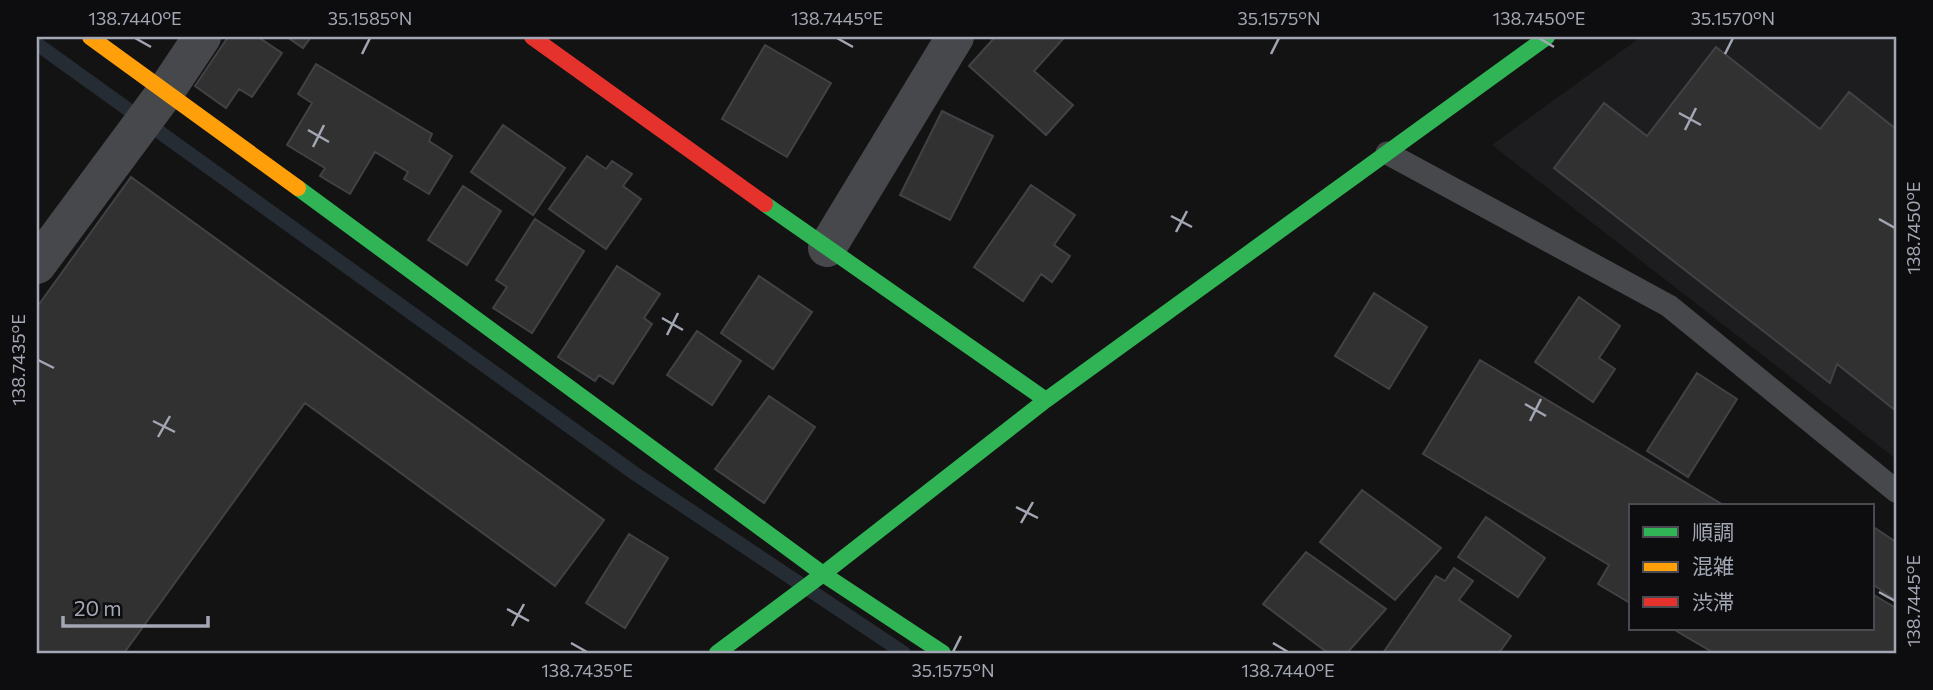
<svg xmlns="http://www.w3.org/2000/svg" width="1933" height="690" font-family="Commissioner,'Noto Sans JP',sans-serif">
	<rect width="100%" height="100%" fill="#131313"/>
	<path fill="#1d1d1f" d="M1641 37H1896V459L1492 145Z"/>
	<g fill="none" stroke-linecap="round" stroke-linejoin="round">
		<path stroke="#262c34" stroke-width="14" d="M37 44 634 473 904 653"/>
	</g>
	<path fill="#313132" stroke="#424246" stroke-width="2" d="M228 37H258L282 53 252 97 239 89 226 108 195 86Z
		M287 37H311L303 48Z
		M995 37H1060L1063 39 1034 71 1073 105 1046 135 969 66Z
		M765 45 831 83 787 157 722 119Z
		M1716 47 1820 129 1849 92 1896 129V411L1837 364 1830 383 1554 168 1604 103 1647 136Z
		M316 64 432 134 429 141 452 156 429 194 404 179 408 172 375 152 350 194 320 176 325 168 287 145 312 103 298 94Z
		M942 111 993 136 950 220 900 195Z
		M503 125 565 168 533 215 471 172Z
		M587 156 606 169 612 161 632 174 623 186 641 199 606 249 549 209Z
		M131 177 604 520 555 586 305 403 124 653H37V307Z
		M1031 185 1075 215 1054 245 1070 256 1052 282 1041 274 1023 301 974 267Z
		M463 186 501 211 467 265 428 240Z
		M535 219 584 251 532 333 493 308 507 287 496 280Z
		M617 266 660 294 644 318 652 324 613 384 599 375 595 381 558 357Z
		M759 276 812 312 773 369 721 333Z
		M1374 293 1427 327 1389 389 1335 356Z
		M1579 297 1620 326 1599 358 1615 369 1593 402 1535 362Z
		M697 331 741 361 712 405 667 375Z
		M1480 360 1725 506H1630V603L1598 584 1609 565 1423 454Z
		M1697 373 1737 399 1688 477 1647 451Z
		M769 396 815 427 764 503 715 469Z
		M1362 490 1441 548 1395 600 1320 542Z
		M1486 517 1545 558 1518 597 1458 557Z
		M1872 526 1896 542V600L1872 584Z
		M629 534 668 558 625 628 586 603Z
		M1306 552 1386 609 1347 653H1328L1263 604Z
		M1454 568 1473 581 1459 600 1511 636 1499 653H1383L1436 576 1445 581Z
		M1872 594 1896 608V653H1714L1673 629H1872Z"/>
	<g fill="none" stroke-linecap="round" stroke-linejoin="round">
		<path stroke="#47484c" stroke-width="23" d="M1387 153 1669 306 1896 491"/>
		<path stroke="#47484c" stroke-width="38" d="M827 248 955 37
			M37 265 166 91 202 37"/>
		<path stroke="#30b455" stroke-width="16" d="M298 188 823 574 943 653
			M765 204 1046 400
			M717 653 823 574 1046 400 1547 37"/>
		<path stroke="#ff9f0a" stroke-width="16" d="M90 37 298 188"/>
		<path stroke="#e5322d" stroke-width="16" d="M532 37 765 204"/>
	</g>
	<path fill="none" stroke="#a3a7b4" stroke-width="2.5" d="M135 38 151 47M837 38 853 47M1539 38 1554 47M362 54 370 38M1271 54 1279 38M1725 54 1733 38M1679 113 1701 125M308 130 329 142M1685 130 1696 108M313 147 324 125M1171 216 1192 227M1879 219 1895 228M1176 232 1187 211M662 318 683 330M667 335 678 313M38 360 54 368M1525 404 1546 416M153 421 175 432M1530 421 1541 399M158 437 170 416M1016 507 1038 518M1021 523 1033 502M1879 592 1895 601M507 609 529 621M512 626 524 604M571 643 587 652M1273 643 1288 652M953 652 961 636"/>
	<rect width="1933" height="690" fill="none" stroke="#0d0d0f" stroke-width="77"/>
	<rect x="1629" y="504" width="245" height="126" fill="#0d0d0f" stroke="#494b51" stroke-width="2"/>
	<rect x="1643" y="527" width="35" height="10" fill="#30b455" stroke="#494b51" stroke-width="2"/>
	<text x="1692" y="540" font-size="21" fill="#a3a7b4">順調</text>
	<rect x="1643" y="562" width="35" height="10" fill="#ff9f0a" stroke="#494b51" stroke-width="2"/>
	<text x="1692" y="574" font-size="21" fill="#a3a7b4">混雑</text>
	<rect x="1643" y="597" width="35" height="10" fill="#e5322d" stroke="#494b51" stroke-width="2"/>
	<text x="1692" y="610" font-size="21" fill="#a3a7b4">渋滞</text>
	<path d="M63 616v10h145v-10" fill="none" stroke="#a3a7b4" stroke-width="3.5"/>
	<text x="74" y="616" font-size="21" fill="#a3a7b4" stroke="#0d0d0f" stroke-width="5" paint-order="stroke">20 m</text>
	<rect x="38" y="38" width="1857" height="614" fill="none" stroke="#a3a7b4" stroke-width="2.5"/>
	<g font-size="18" text-anchor="middle" fill="#a3a7b4">
		<text x="135" y="25">138.7440°E</text>
		<text x="370" y="25">35.1585°N</text>
		<text x="837" y="25">138.7445°E</text>
		<text x="1279" y="25">35.1575°N</text>
		<text x="1539" y="25">138.7450°E</text>
		<text x="1733" y="25">35.1570°N</text>
		<text transform="translate(1914 228) rotate(-90)" y="6">138.7450°E</text>
		<text transform="translate(19 360) rotate(-90)" y="6">138.7435°E</text>
		<text transform="translate(1914 601) rotate(-90)" y="6">138.7445°E</text>
		<text x="587" y="677">138.7435°E</text>
		<text x="953" y="677">35.1575°N</text>
		<text x="1288" y="677">138.7440°E</text>
	</g>
</svg>
